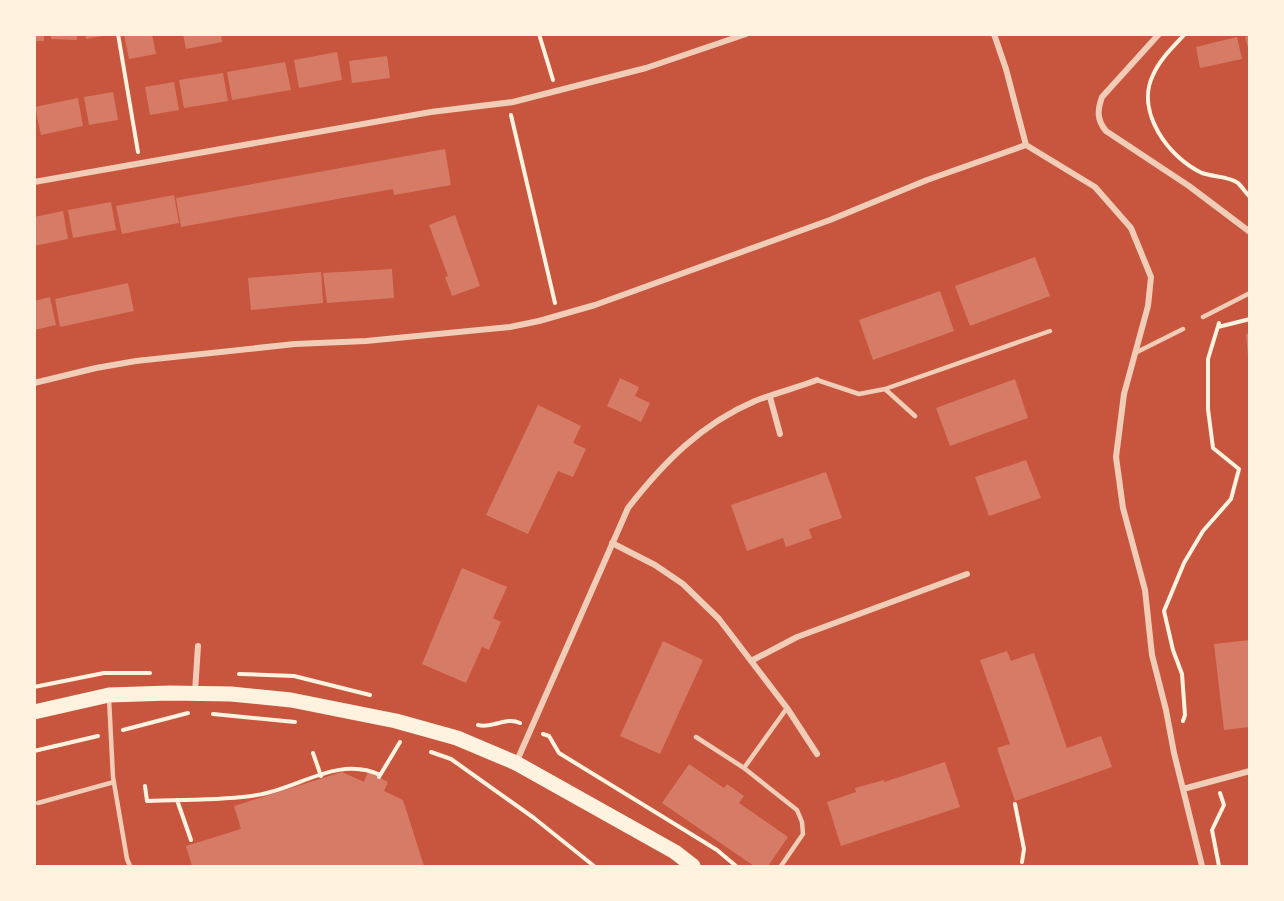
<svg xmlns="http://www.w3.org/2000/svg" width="1284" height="901" font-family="Raleway,sans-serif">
	<rect width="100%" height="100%" fill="#c8553d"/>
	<path fill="#d67c66" d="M34 34H44V41H34Z
		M51 34H77V40L51 39Z
		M85 34H102V36L86 39Z
		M124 34H152L156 54 129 59Z
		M183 34H221L222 42 186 49Z
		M1250 35V52H1249L1245 37Z
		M1237 37 1242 59 1200 68 1196 47Z
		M337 52 342 80 299 88 294 60Z
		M387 56 390 78 352 83 349 61Z
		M285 62 291 90 232 100 227 72Z
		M223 73 228 101 184 108 179 80Z
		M174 82 179 110 150 115 145 87Z
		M113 92 118 120 89 125 84 97Z
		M78 98 83 126 41 135 35 107Z
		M445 149 451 185 394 195 393 189 181 227 176 198Z
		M174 195 179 223 122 234 116 206Z
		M111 202 116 230 73 238 68 210Z
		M63 211 68 239 34 246V217Z
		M455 215 480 286 452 296 445 277 448 276 429 225Z
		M1035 257 1050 296 970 326 955 286Z
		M392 269 394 298 327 303 323 273Z
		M321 272 323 303 251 310 248 278Z
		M128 283 134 311 60 327 55 299Z
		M940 291 954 331 873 360 859 320Z
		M50 297 56 325 34 330V301Z
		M1250 333V356H1248L1246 334Z
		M620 378 639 387 635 396 650 403 641 422 607 406Z
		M1015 379 1028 418 950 446 936 408Z
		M538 405 581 426 573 443 586 449 573 477 558 471 528 534 486 515Z
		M1026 460 1041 498 989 516 975 477Z
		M826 472 842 518 809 529 812 538 786 547 783 538 747 551 731 505Z
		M462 568 507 587 493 618 501 622 489 650 482 647 466 683 422 664Z
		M1250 640V727L1224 730 1214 644Z
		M663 641 703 660 660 754 620 736Z
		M1007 651 1011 661 1034 653 1067 748 1101 736 1112 767 1015 801 997 748 1010 744 980 660Z
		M945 762 960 807 841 846 827 802 856 792 855 788 884 780V782Z
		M689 764 724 788 727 784 744 796 739 803 788 837 768 866H754L662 803Z
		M342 772 364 782 368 772 388 782 384 791 403 800 424 866H192L186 846 241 829 234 806Z"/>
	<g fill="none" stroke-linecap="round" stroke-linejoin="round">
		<path stroke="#fff3e0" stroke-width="4" d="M118 34 138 152
			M539 34 553 80
			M1185 34C1173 47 1160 59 1153 75 1135 112 1169 158 1202 173 1213 177 1229 176 1238 183 1242 187 1246 193 1250 197
			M511 115 555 303
			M1218 327 1250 319
			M239 674 294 676 370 695
			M34 687 104 673H150
			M213 714 295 722
			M1183 721 1185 715 1182 674 1173 650 1164 611 1184 563 1203 531 1231 499 1239 469 1213 448 1208 409V359L1219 323
			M478 725C493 729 506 716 520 723
			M123 730 188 713
			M543 734 549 736 559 753 717 850 736 866
			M34 751 98 736
			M431 752 451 759 534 818 594 866
			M313 753 321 776
			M379 777 400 742
			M145 786 147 801C183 799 221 801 257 795 298 789 338 755 380 775
			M177 800 191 840
			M1015 804 1024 849 1022 862
			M1219 866 1212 830 1224 805 1220 793"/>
		<path stroke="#f1ccb7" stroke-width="4.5" d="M1203 317 1250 293
			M1135 353 1183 329
			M817 380 859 394 885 389 1050 331
			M885 389 915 416
			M109 698 113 777 127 859 130 866
			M696 737 744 768
			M38 803 114 782
			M781 866 803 834 802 822 797 810 744 768 787 708"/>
		<path stroke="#f1ccb7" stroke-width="6" d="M994 34 1006 69 1026 145
			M1159 34 1102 97C1097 111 1097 120 1106 131L1189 186 1250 232
			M1026 145 1095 187 1131 228 1151 277 1148 306 1124 394 1116 457 1123 508 1145 590 1152 655 1166 710 1174 753 1202 866
			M34 182 431 112 513 102 646 68 746 34
			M34 383 96 368 136 361 295 344 366 341 510 327 539 321 595 305 830 220 927 180 1026 145
			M770 397 780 434
			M612 543 655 565 683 584 719 619 787 708 817 754
			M751 661 797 637 967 574
			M195 692 198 646
			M516 763 628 508C663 463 701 424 755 401 775 393 796 388 817 380
			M1183 789 1250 771"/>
		<path stroke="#fff3e0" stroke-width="15" d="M34 712 109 695 170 693 231 694 291 700 396 721 457 738 516 763 675 852 693 866"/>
	</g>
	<rect width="1284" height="901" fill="none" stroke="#fff3e0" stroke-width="72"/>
</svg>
